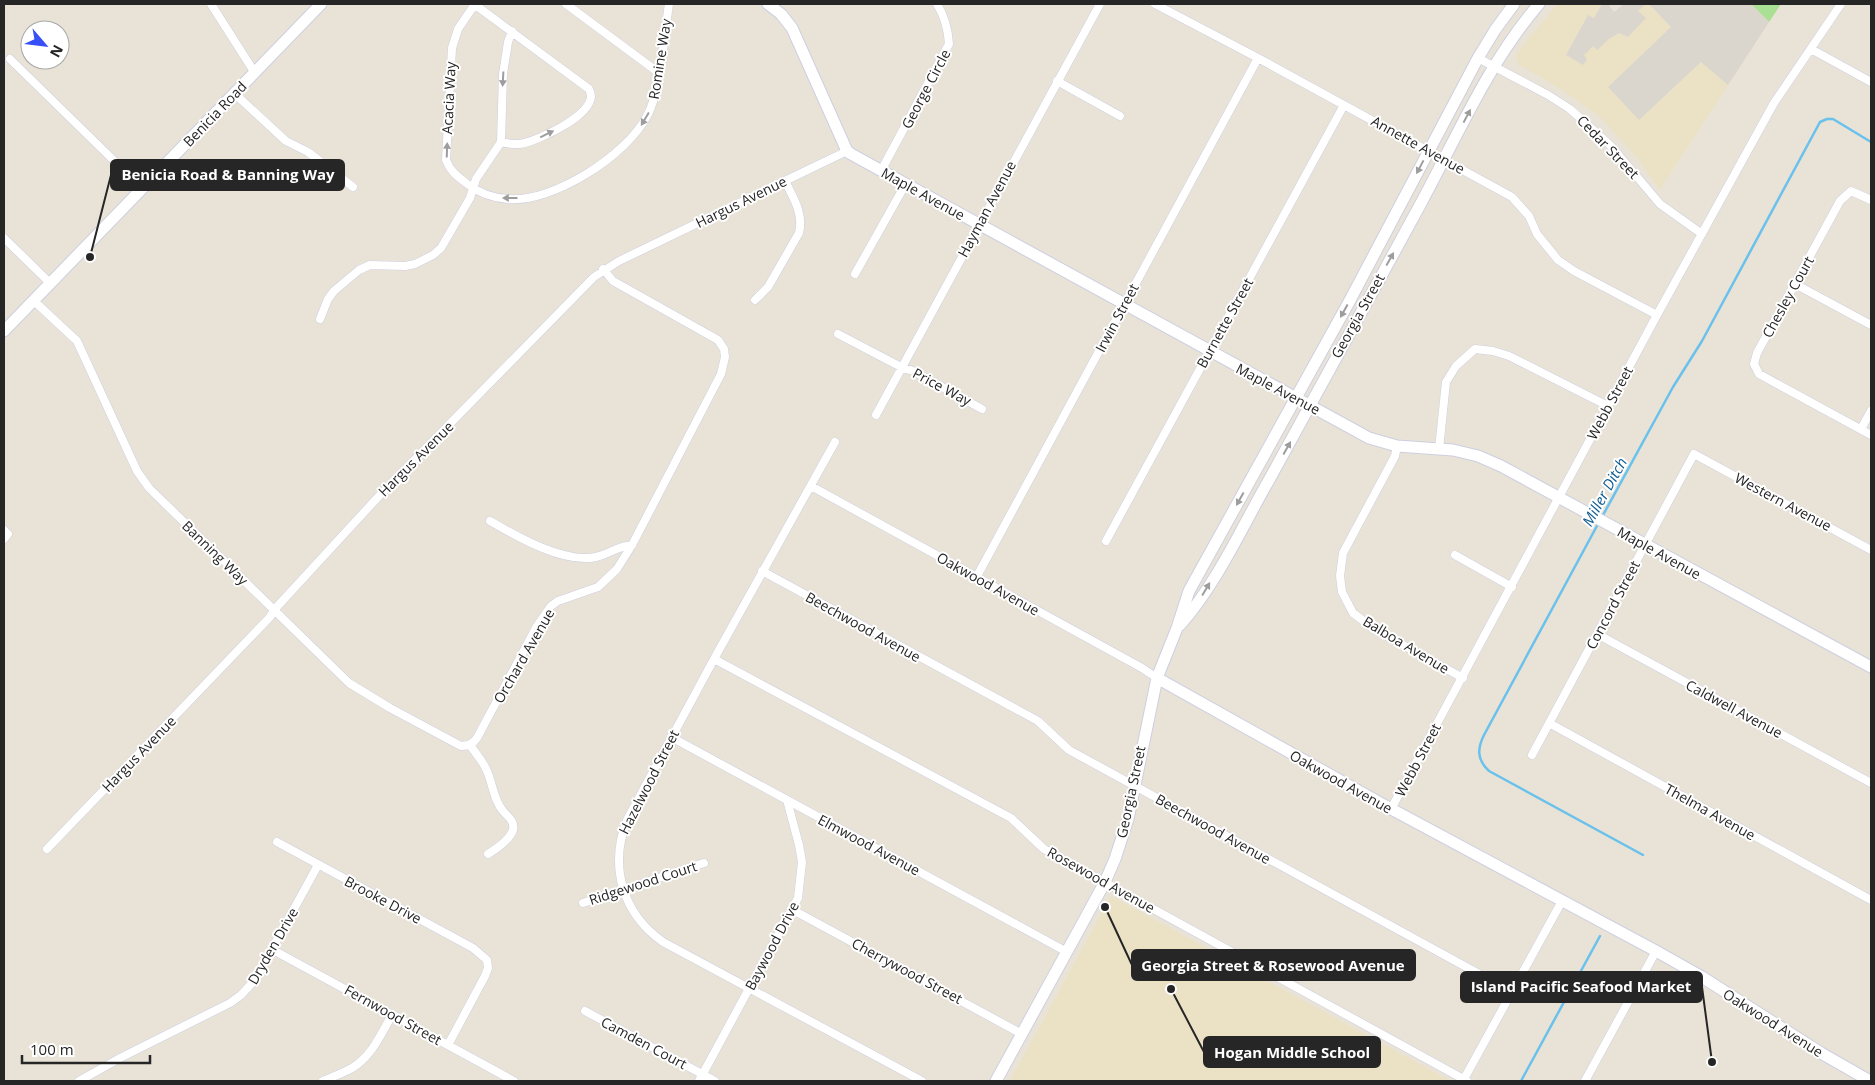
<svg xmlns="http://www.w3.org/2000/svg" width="1875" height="1085" font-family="'Open Sans',sans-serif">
	<rect width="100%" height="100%" fill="#e9e3d7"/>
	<path fill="#ebe2c6" d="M1557 4H1608L1614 12 1624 4H1781L1660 190 1639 160 1601 118 1562 90 1518 64 1516 54Z
		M1111 896 1451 1081H1010Z"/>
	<path fill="#a9e094" d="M1751 4H1781L1769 22Z"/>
	<path fill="#dad6ce" d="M1602 4H1608L1614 12 1624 4H1646L1638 11 1646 18 1628 37 1619 33 1609 39 1597 50 1593 46 1584 55 1587 60 1583 65 1566 55 1588 15 1594 18Z
		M1649 4H1751L1769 22 1728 85 1701 62 1639 120 1608 87 1671 27Z"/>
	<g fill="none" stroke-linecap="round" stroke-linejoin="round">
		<path stroke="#6ac1ec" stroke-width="2.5" d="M1602 517 1673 387 1702 341 1820 122 1827 119H1833L1871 142
			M1598 524 1484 735C1477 749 1477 760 1489 771L1643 855
			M1521 1081 1600 936"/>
		<defs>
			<path id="street" d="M211 4 255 73
				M474 4 589 89C590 91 591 94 591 97 589 117 538 141 520 144 514 144 507 144 501 142
				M475 4 458 29 452 48 446 160C450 171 457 176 466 183 477 192 493 198 508 199 553 203 627 155 647 116 661 91 664 34 669 4
				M566 4 659 73
				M1155 4 1258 58 1512 197 1529 216 1537 234 1558 260 1574 271 1657 315
				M1811 49 1871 82
				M1478 58 1548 95 1570 109 1611 146 1660 204 1702 234
				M10 59 143 189
				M1057 81 1120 116
				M235 94 286 141 308 152 353 187
				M881 171 949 44C948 28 945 17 937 4
				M1871 200 1851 191 1840 201 1757 353 1754 364 1759 374 1871 435
				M4 238 51 284
				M855 274 905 185
				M1795 284 1871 325
				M755 300 768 287 799 233C804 214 793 197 785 181
				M34 301 77 341 137 471 149 488 349 683 390 708 461 746C468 746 473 744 477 738L537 626 551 606 558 601 598 587 617 569 632 545 721 374 725 357 724 349 718 340 613 281 603 269
				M320 319 328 299 334 291 359 270 370 265 405 266 415 264 433 255 441 248 470 198 476 179 501 142 503 74 508 42 512 31
				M838 334 901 367 913 371 982 409
				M876 415 1100 4
				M1861 429 1871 411
				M835 442 714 659 627 820C609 866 622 913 663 942L922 1081
				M1397 446 1395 456 1343 553 1340 576 1342 592 1353 613 1374 629 1463 678
				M1439 449 1446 382 1456 366 1475 349 1493 351 1509 356 1608 406
				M811 486 1142 668 1157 678
				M490 521C516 536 564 564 596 557 609 554 618 546 632 545
				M4 530 8 534 4 539
				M1106 541 1344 105
				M1455 555 1512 587
				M762 571 1038 721 1069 750 1512 992
				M976 578 1258 58
				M1597 634 1871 783
				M714 659 1011 818 1044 849 1467 1081
				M1549 723 1871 900
				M671 737 1067 952
				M470 745C476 754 483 761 487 771 493 784 493 799 503 811 508 817 515 821 513 830 510 840 496 849 488 854
				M1532 755 1694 454 1871 550
				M1391 809 1657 315 1774 103 1841 4
				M277 842 473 948 487 960 488 968 485 976 448 1045
				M47 849 270 617 274 610 379 496 594 277 619 261 847 151
				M583 903 704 863
				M791 909 1022 1034
				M273 950 514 1081
				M585 1011 715 1081
				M1464 1079 1562 901
				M79 1081 122 1057 230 1003 241 995 255 980 318 865
				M323 1081C332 1077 343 1073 352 1068 372 1056 381 1034 392 1015
				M699 1081 798 898 802 862 799 845 787 800
				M1585 1081 1656 951"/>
			<path id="secondary" d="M768 4 781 14 792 28 847 151 851 154 1369 438 1397 446 1453 450 1478 456 1501 466 1871 667
				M4 331 321 4
				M1180 625C1216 585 1242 527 1269 480 1319 389 1370 297 1420 205 1457 137 1488 63 1539 4
				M1157 678 1382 804 1656 951 1702 977 1821 1053 1870 1081
				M996 1081 1105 882 1115 859 1128 819 1157 678 1177 628 1189 591 1349 302 1478 58 1495 30 1514 4"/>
		</defs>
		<use href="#street" stroke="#cdcfe0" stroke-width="9"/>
		<use href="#secondary" stroke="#cdcfe0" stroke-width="13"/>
		<use href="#street" stroke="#fff" stroke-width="8"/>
		<use href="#secondary" stroke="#fff" stroke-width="11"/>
	</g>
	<defs><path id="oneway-solid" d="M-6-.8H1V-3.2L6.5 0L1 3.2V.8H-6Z" transform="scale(1.25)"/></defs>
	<g fill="#9d9d9d">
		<use href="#oneway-solid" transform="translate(503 79) rotate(93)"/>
		<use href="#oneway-solid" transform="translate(1467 116) rotate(-62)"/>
		<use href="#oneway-solid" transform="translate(645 119) rotate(121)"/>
		<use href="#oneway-solid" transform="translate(547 134) rotate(-26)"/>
		<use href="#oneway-solid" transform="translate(447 150) rotate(-88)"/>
		<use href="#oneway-solid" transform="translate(1420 167) rotate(118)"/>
		<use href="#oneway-solid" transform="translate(510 198) rotate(-180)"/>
		<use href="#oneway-solid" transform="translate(1390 259) rotate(-61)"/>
		<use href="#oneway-solid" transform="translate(1344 311) rotate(119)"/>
		<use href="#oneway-solid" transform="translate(1287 448) rotate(-61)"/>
		<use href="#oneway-solid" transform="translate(1240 499) rotate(119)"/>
		<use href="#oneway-solid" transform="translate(1206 589) rotate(-59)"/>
	</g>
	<g text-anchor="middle" stroke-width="4" stroke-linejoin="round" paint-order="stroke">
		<g font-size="14" fill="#262626" stroke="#fff">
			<text transform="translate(660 59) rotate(-81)" y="5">Romine Way</text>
			<text transform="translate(926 89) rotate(-62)" y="5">George Circle</text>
			<text transform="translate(449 98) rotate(-87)" y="5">Acacia Way</text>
			<text transform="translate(215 114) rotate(-46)" y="5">Benicia Road</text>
			<text transform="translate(1418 145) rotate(29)" y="5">Annette Avenue</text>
			<text transform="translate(1608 147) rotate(46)" y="5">Cedar Street</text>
			<text transform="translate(923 194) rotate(29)" y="5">Maple Avenue</text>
			<text transform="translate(741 202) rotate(-26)" y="5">Hargus Avenue</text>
			<text transform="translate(987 209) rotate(-62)" y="5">Hayman Avenue</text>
			<text transform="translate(1788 297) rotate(-61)" y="5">Chesley Court</text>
			<text transform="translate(1358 316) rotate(-61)" y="5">Georgia Street</text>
			<text transform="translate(1117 318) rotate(-62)" y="5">Irwin Street</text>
			<text transform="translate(1225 323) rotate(-61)" y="5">Burnette Street</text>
			<text transform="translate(942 387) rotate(28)" y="5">Price Way</text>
			<text transform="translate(1278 389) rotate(28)" y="5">Maple Avenue</text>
			<text transform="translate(1610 403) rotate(-62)" y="5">Webb Street</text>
			<text transform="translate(416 459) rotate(-45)" y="5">Hargus Avenue</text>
			<text transform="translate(1783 502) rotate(28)" y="5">Western Avenue</text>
			<text transform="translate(215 553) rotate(44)" y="5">Banning Way</text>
			<text transform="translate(1659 553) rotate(29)" y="5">Maple Avenue</text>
			<text transform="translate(988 584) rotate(29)" y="5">Oakwood Avenue</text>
			<text transform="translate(1613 605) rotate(-62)" y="5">Concord Street</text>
			<text transform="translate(863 627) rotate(29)" y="5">Beechwood Avenue</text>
			<text transform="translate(1406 645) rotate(31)" y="5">Balboa Avenue</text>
			<text transform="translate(524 656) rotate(-60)" y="5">Orchard Avenue</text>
			<text transform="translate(1734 709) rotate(28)" y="5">Caldwell Avenue</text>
			<text transform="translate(139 754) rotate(-46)" y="5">Hargus Avenue</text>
			<text transform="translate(1418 760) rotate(-62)" y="5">Webb Street</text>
			<text transform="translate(649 782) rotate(-63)" y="5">Hazelwood Street</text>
			<text transform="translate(1341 782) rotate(29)" y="5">Oakwood Avenue</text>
			<text transform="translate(1131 792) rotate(-78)" y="5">Georgia Street</text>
			<text transform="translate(1710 812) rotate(29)" y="5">Thelma Avenue</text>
			<text transform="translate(1213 829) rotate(29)" y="5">Beechwood Avenue</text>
			<text transform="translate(869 845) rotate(28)" y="5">Elmwood Avenue</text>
			<text transform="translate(1101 880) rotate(29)" y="5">Rosewood Avenue</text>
			<text transform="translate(643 883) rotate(-18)" y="5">Ridgewood Court</text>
			<text transform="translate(383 900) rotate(28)" y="5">Brooke Drive</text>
			<text transform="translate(273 946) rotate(-60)" y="5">Dryden Drive</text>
			<text transform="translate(772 946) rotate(-62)" y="5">Baywood Drive</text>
			<text transform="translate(907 971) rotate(28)" y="5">Cherrywood Street</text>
			<text transform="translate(393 1015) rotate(29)" y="5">Fernwood Street</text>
			<text transform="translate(1773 1023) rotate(32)" y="5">Oakwood Avenue</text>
			<text transform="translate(644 1043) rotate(28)" y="5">Camden Court</text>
		</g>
		<g font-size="15" font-style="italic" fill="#0f5d92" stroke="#fff">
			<text transform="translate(1605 492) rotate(-61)" y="5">Miller Ditch</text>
		</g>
	</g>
	<path fill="none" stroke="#262626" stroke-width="2" d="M90 257L111 175M1105 907L1132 965M1712 1062L1702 987M1171 989L1204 1052"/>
	<g fill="#262626" stroke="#fff" stroke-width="2">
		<circle cx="90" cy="257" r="5"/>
		<circle cx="1105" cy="907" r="5"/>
		<circle cx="1712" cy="1062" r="5"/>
		<circle cx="1171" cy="989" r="5"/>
	</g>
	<g fill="#262626" stroke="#262626" stroke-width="2">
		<rect x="111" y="160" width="233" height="30" rx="5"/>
		<rect x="1132" y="950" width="283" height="30" rx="5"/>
		<rect x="1461" y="972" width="241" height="30" rx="5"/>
		<rect x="1204" y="1037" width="176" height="30" rx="5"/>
	</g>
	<g font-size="15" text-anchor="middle" font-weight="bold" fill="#fff">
		<text x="228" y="180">Benicia Road &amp; Banning Way</text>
		<text x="1273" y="971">Georgia Street &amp; Rosewood Avenue</text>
		<text x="1581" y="992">Island Pacific Seafood Market</text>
		<text x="1292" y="1058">Hogan Middle School</text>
	</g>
	<rect width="1875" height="1085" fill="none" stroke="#262626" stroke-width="10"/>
	<g transform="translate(45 45) rotate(118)"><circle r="24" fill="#ffffff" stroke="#a8a8a8"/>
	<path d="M0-4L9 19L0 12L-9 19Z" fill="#374ff7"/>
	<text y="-8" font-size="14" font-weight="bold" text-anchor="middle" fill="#262626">N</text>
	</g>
	<path d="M22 1055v8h128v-8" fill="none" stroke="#262626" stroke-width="2.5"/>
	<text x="30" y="1055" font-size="15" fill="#262626" stroke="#ffffff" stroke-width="4" paint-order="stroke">100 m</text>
</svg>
